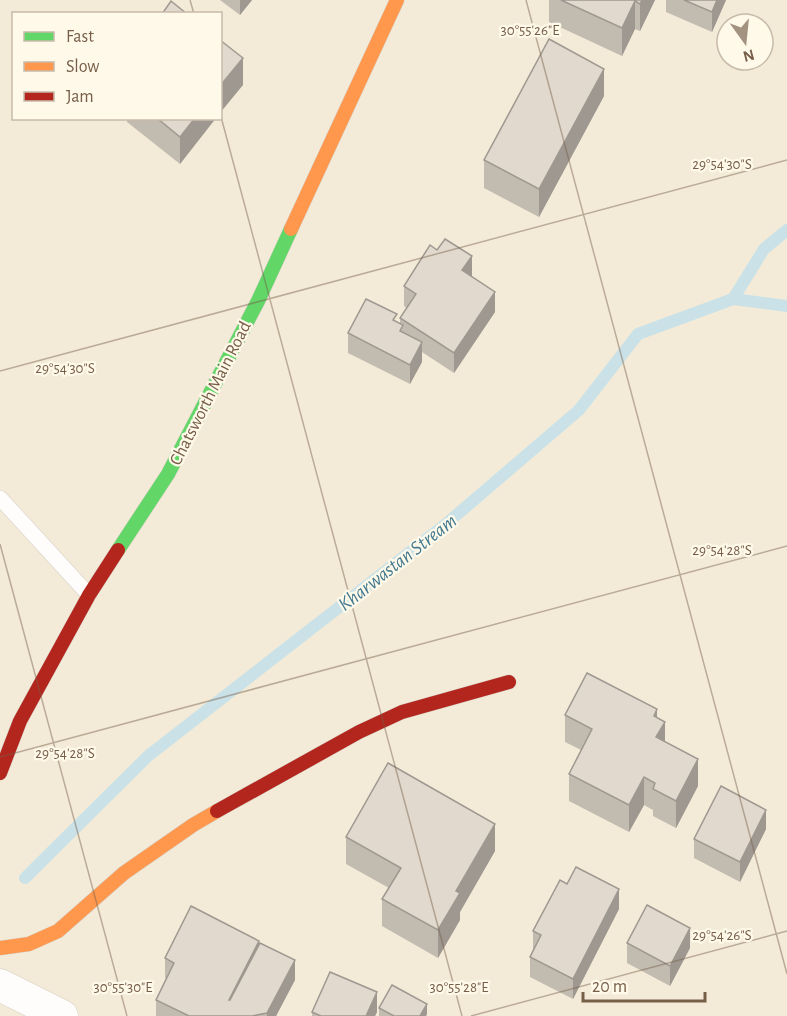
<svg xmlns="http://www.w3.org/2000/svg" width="787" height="1016" font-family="'Alegreya Sans',sans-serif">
	<rect width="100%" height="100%" fill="#f7f3e8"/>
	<path fill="#f3ebd8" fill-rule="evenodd" d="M0 0H787V1016H0ZM14 14H220V118H14ZM727 24H763V60H727Z"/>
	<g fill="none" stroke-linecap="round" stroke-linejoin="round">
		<path stroke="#cae2e7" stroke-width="12" d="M733 299 764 249 787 230
			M25 878 148 756 446 524 579 410 638 334 733 299 787 306"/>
		<defs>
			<path id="lane" d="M0 498 89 595"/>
			<path id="street" d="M0 985 62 1016"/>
			<path id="fast" d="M118 550 168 474 258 301 291 229"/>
			<path id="slow" d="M291 229 397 0
				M0 948 29 944 58 931 124 873 193 825 217 811"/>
			<path id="jam" d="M0 773 20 721 89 595 118 550
				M217 811 359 732 402 712 509 682"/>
		</defs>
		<use href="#lane" stroke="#d6cfc6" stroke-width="16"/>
		<use href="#street" stroke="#d6cfc6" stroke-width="33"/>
		<use href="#fast" stroke="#d7d0c6" stroke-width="15"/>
		<use href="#slow" stroke="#d7d0c6" stroke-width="15"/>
		<use href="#jam" stroke="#d7d0c6" stroke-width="15"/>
		<use href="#lane" stroke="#fefdfc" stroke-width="15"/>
		<use href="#street" stroke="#fefdfc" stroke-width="32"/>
		<use href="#fast" stroke="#63d668" stroke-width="14"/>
		<use href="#slow" stroke="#ff974d" stroke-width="14"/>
		<use href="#jam" stroke="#b3261e" stroke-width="14"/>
	</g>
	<path fill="#c2bbb0" d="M220 0H252L240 15Z
		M549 0H655L640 31 635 29 622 56 549 22Z
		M666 0H726L712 32 666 12Z
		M604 96 539 217 484 188V160Z
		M127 118H216L180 164 127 122Z
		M471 276 495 312 454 373 422 352V362L410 384 348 353V333L397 322 400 324V318L407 308 404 306V286Z
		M565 715 657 718 665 742 698 786 676 828 653 816V810L644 805 629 832 569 801V774L581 750 565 742Z
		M766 829 740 882 694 858V839Z
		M346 837 495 851 460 912V920L438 958 382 926V899L389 888 346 864Z
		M619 909 573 999 530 977V957L533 950V931Z
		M627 943 690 948 670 986 627 963Z
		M259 945 295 980 276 1016H156V1000L166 978H165V958Z
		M379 1008 427 1014 426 1016H379Z
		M312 1012H377L375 1016H312Z"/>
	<path fill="#9e9890" d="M240 0H252L240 15Z
		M642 0H655L640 31V4Z
		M717 0H726L712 32V12Z
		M635 1V29L622 56V28Z
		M243 58V85L220 113V86Z
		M604 69V96L539 217V189Z
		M195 118H216L180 164V137Z
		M472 256V276L462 290V270Z
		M495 292V312L454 373V353Z
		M422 342V362L410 384V365Z
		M657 709V735L665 722V749L656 765 654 716Z
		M698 759V786L676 828V801Z
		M644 777V805L629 832V805Z
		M766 810V829L740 882V862Z
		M495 824V851L460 912V920L438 958V930L456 891Z
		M619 889V909L573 999V979Z
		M690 928V948L670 986V966Z
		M259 941V960L231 1016 229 1000Z
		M295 960V980L276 1016H267V1013Z
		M377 992V1012L375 1016H366Z
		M427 1004V1014L426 1016H420Z"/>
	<path fill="#e1d9cd" stroke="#9e9890" stroke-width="1.5" d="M561 0H642L640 4 635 1 622 28Z
		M684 0H717L712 12Z
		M171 1 187 14H162Z
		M549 39 604 69 539 189 484 160Z
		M220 40 243 58 220 86Z
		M157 118H195L180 137Z
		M445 239 472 256 462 270 495 292 454 353 400 318 416 294 404 286 430 245 437 250Z
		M366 299 397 314 393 320 403 325 400 331 422 342 410 365 348 333Z
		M587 673 657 709 654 716 665 722 656 737 698 759 676 801 653 789 655 783 644 777 629 805 569 774 592 729 565 715Z
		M388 763 495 824 456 891 460 893 438 930 382 899 401 868 346 837Z
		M721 786 766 810 740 862 694 839Z
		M576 867 619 889 573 979 530 957 541 935 533 931 560 880 567 884Z
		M647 905 690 928 670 966 627 943Z
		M191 906 259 941 229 1000H230L260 943 295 960 267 1013 252 1016H189L156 1000 174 963 165 958Z
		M330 972 377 992 366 1016H321L312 1012Z
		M392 985 427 1004 420 1016H394L379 1008Z"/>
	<path fill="none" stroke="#765e48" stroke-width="1.5" stroke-opacity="0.45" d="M190 0 194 14M526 0 787 974M220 113 462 1016M0 371 787 160M0 544 127 1016M0 757 787 546M471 1016 787 931"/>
	<g text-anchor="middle" stroke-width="4.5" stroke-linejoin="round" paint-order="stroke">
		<g font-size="18" fill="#765e48" stroke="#fff9e9">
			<text transform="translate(210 393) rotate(-63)" y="6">Chatsworth Main Road</text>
		</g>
		<g font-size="20" font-style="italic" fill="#437a91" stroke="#fff9e9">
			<text transform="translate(397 562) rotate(-38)" y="7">Kharwastan Stream</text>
		</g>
	</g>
	<g font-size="15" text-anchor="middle" fill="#765e48" stroke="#fff9e9" stroke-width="4.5" stroke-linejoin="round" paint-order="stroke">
		<text x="530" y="35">30°55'26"E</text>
		<text x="722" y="169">29°54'30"S</text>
		<text x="65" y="373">29°54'30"S</text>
		<text x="722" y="555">29°54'28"S</text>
		<text x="65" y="758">29°54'28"S</text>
		<text x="722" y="940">29°54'26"S</text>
		<text x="123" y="992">30°55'30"E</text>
		<text x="459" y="992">30°55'28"E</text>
	</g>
	<rect x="12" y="12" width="210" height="108" fill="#fff9e9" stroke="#c8bba9" stroke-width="1.5"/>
	<rect x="24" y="32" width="30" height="9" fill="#63d668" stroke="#c8bba9" stroke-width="1.5"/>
	<text x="66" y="42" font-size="18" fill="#765e48">Fast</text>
	<rect x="24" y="62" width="30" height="9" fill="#ff974d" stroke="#c8bba9" stroke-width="1.5"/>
	<text x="66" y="72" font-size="18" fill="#765e48">Slow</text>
	<rect x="24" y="92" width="30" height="9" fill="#b3261e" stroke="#c8bba9" stroke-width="1.5"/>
	<text x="66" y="102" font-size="18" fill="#765e48">Jam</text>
	<g transform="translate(745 42) rotate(165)"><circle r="28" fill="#fff9e9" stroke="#c8bba9" stroke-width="1.5"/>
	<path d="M0-4.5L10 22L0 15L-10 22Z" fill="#a39280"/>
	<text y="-9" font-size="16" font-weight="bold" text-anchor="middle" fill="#765e48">N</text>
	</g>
	<path d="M583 992v9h122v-9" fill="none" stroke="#765e48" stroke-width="3"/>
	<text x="592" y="992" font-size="18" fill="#765e48" stroke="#fff9e9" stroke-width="4.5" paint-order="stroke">20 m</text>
</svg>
